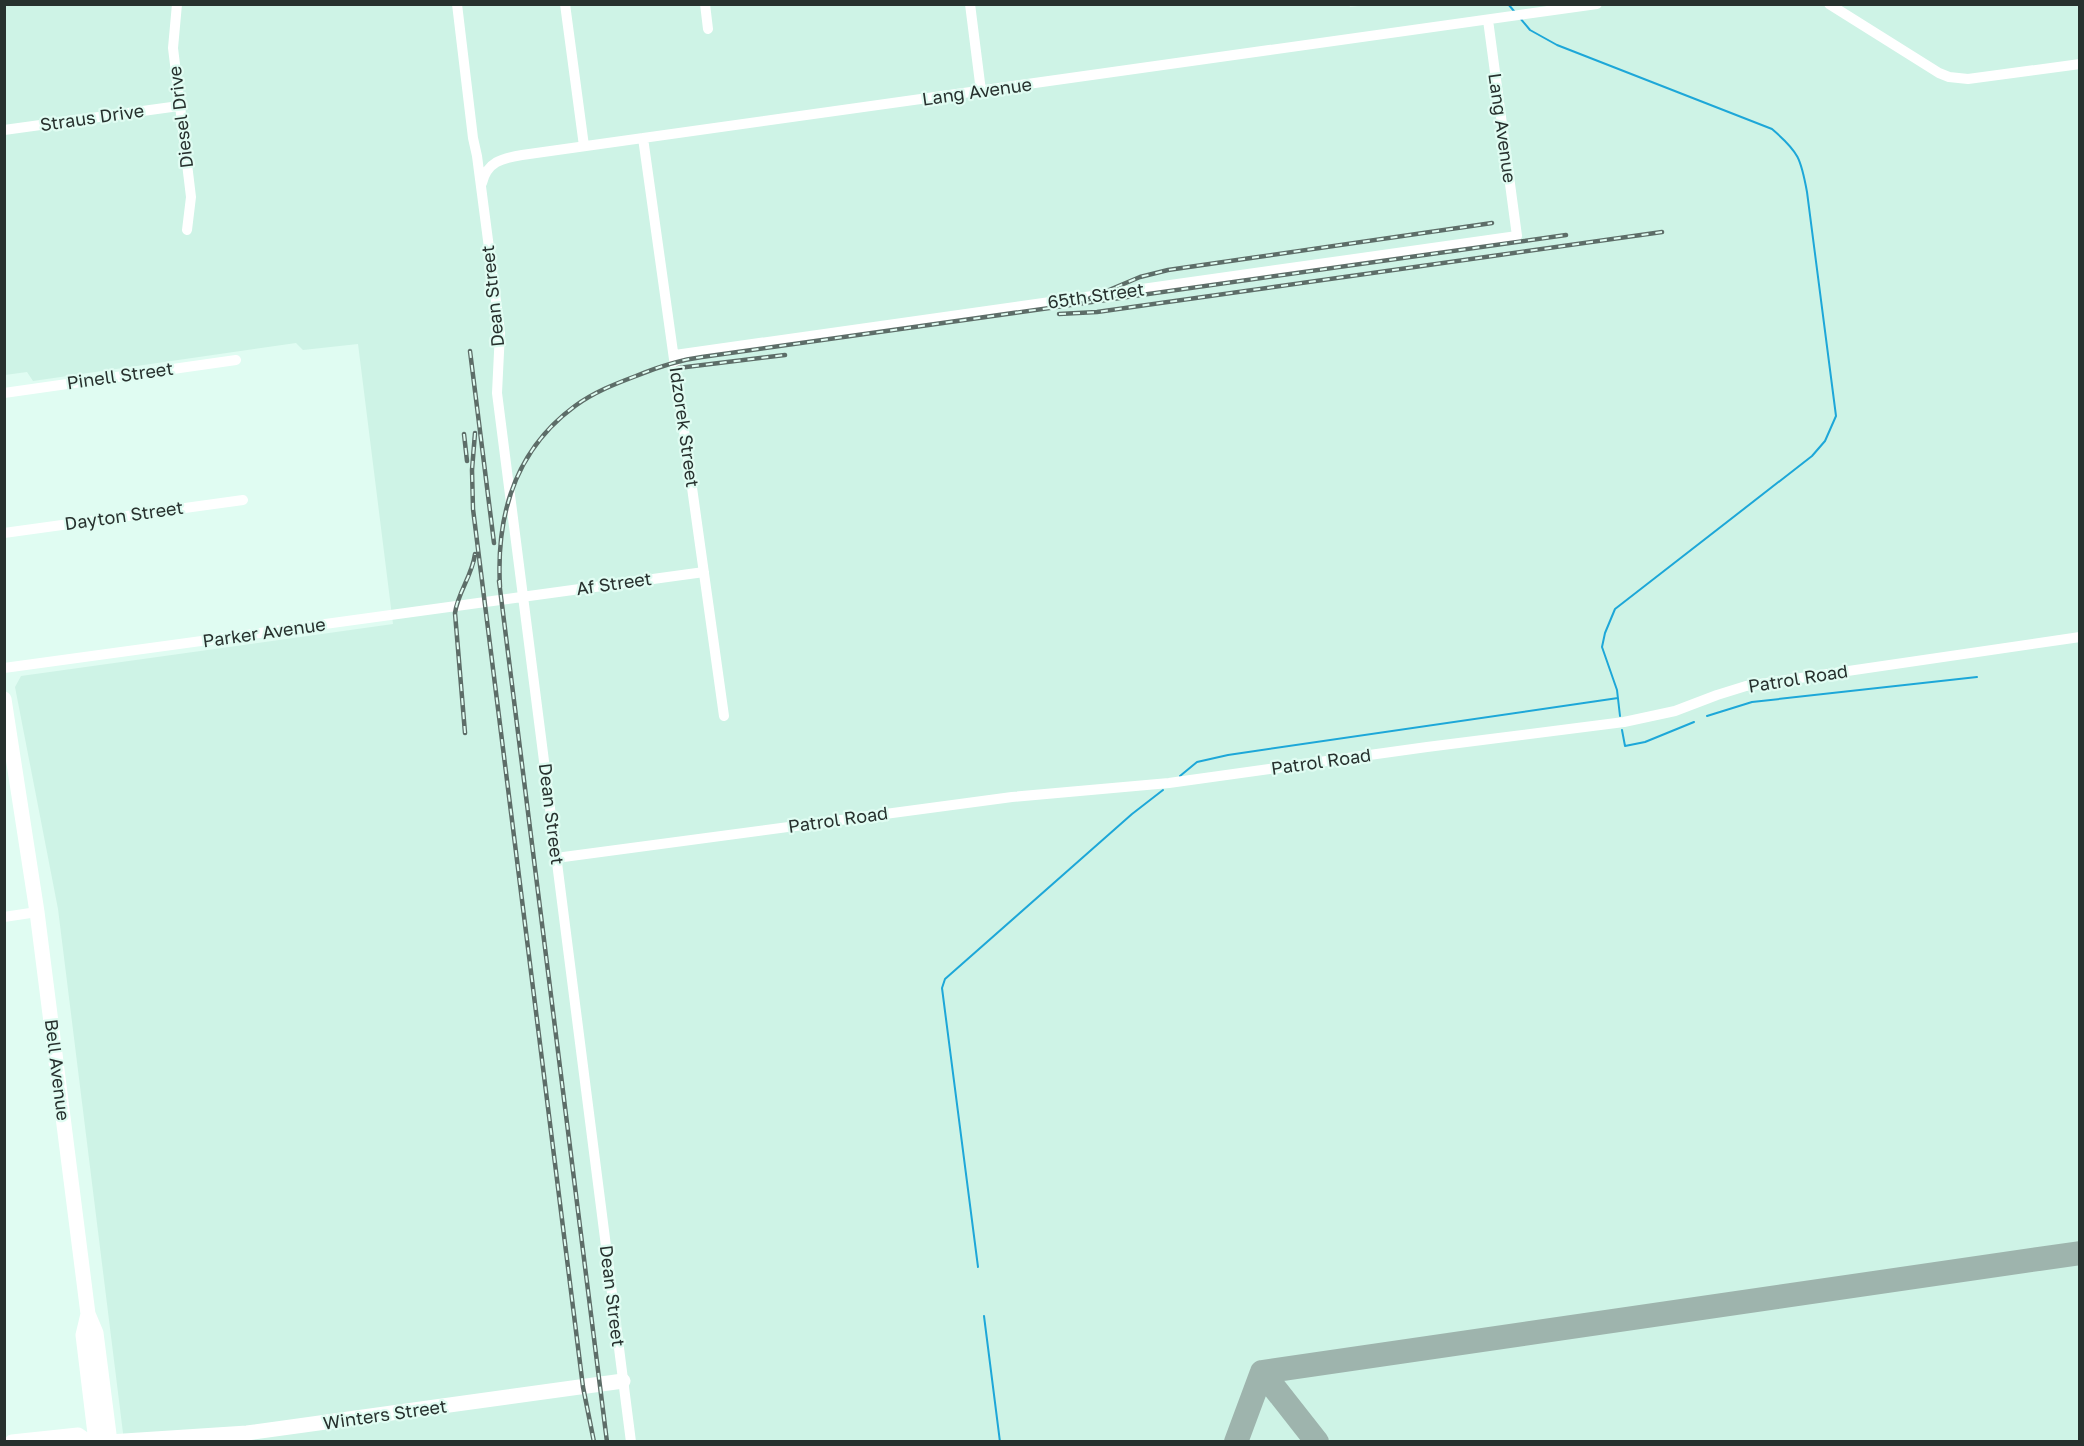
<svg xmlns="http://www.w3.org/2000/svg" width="2084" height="1446" font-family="'Golos Text',sans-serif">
	<rect width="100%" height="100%" fill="#e0fcf2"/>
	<path fill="#cef3e6" d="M1349 4 1350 7 1375 4 2079 5V1441H124L58 909 15 687 21 676 393 624 358 344 303 350 296 343 33 381 27 372 5 375V5Z"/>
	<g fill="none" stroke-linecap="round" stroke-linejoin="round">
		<path stroke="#1da7d8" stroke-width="2" d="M1508 4 1514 11
			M1520 18 1530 30 1557 45 1772 129C1799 152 1801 159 1807 192L1836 416 1825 441 1812 456 1615 609 1605 633 1602 647 1617 690 1620 716
			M1707 716 1752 702 1977 677
			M1622 730 1625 746 1645 742 1694 722
			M1180 776 1197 762 1228 755 1618 698
			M978 1267 942 988 945 979 1132 814 1163 790
			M984 1316 1000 1442"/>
		<path stroke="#9eb4ad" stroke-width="24" d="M1262 1372 2080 1253
			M1262 1372 1317 1442
			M1236 1442 1262 1372"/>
		<path stroke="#fff" stroke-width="10" d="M177 4 173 48 191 197 187 230
			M457 4 473 138 477 156 500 332 497 393 631 1442
			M565 4 584 146
			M705 4 708 29
			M970 4 981 91
			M1829 4 1939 73 1949 77 1968 79 2080 64
			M4 130 179 106
			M643 138 724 716
			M482 183C487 162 502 158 522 155L1597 4
			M675 355 1517 236 1488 20
			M4 393 236 360
			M4 533 243 500
			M4 668 704 572
			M556 858 1012 797 1169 783 1427 747 1624 722 1675 711 1717 695 1746 686 2080 637
			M4 917 37 912"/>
		<path stroke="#fff" stroke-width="15" d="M4 699 37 912 88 1314 83 1335 96 1442
			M88 1314 96 1333 110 1442
			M12 1442 78 1435 88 1442
			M109 1442 247 1433 623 1381"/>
		<defs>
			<path id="rail" d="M1090 298 1140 277 1168 270 1492 223
				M1059 314 1097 312 1662 232
				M470 351 494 543
				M678 368 785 355
				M475 433 472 470 473 509 583 1387 594 1442
				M464 434 467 461
				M499 581 607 1442
				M500 587C496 516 515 450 575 406 594 392 615 384 636 376 658 367 679 360 702 357L1566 235
				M465 733 455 613C458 592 472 576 475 554"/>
		</defs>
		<use href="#rail" stroke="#5d6d68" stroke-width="4.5"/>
		<use href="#rail" stroke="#e0fcf2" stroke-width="2" stroke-dasharray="7" stroke-linecap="butt"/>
	</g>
	<g text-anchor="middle" stroke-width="4.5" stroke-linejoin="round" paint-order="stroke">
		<g font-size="18" fill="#27312e" stroke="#e0fcf2">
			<text transform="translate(977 92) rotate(-8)" y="6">Lang Avenue</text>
			<text transform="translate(181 117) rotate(-97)" y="6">Diesel Drive</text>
			<text transform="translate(92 118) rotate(-8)" y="6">Straus Drive</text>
			<text transform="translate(1502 128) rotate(82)" y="6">Lang Avenue</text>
			<text transform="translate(493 296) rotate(-96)" y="6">Dean Street</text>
			<text transform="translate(1096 296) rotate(-8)" y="6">65th Street</text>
			<text transform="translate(120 376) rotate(-8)" y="6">Pinell Street</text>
			<text transform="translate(684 427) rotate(82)" y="6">Idzorek Street</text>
			<text transform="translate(124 516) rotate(-8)" y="6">Dayton Street</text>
			<text transform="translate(614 584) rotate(-8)" y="6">Af Street</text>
			<text transform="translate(264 633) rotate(-8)" y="6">Parker Avenue</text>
			<text transform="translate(1798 679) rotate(-9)" y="6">Patrol Road</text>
			<text transform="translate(1321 762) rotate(-8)" y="6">Patrol Road</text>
			<text transform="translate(551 814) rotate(83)" y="6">Dean Street</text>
			<text transform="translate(838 820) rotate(-8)" y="6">Patrol Road</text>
			<text transform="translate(57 1070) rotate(83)" y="6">Bell Avenue</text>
			<text transform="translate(612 1296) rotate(83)" y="6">Dean Street</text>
			<text transform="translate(385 1415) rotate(-8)" y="6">Winters Street</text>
		</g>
	</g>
	<rect width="2084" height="1446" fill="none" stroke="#27312e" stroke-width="12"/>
</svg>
